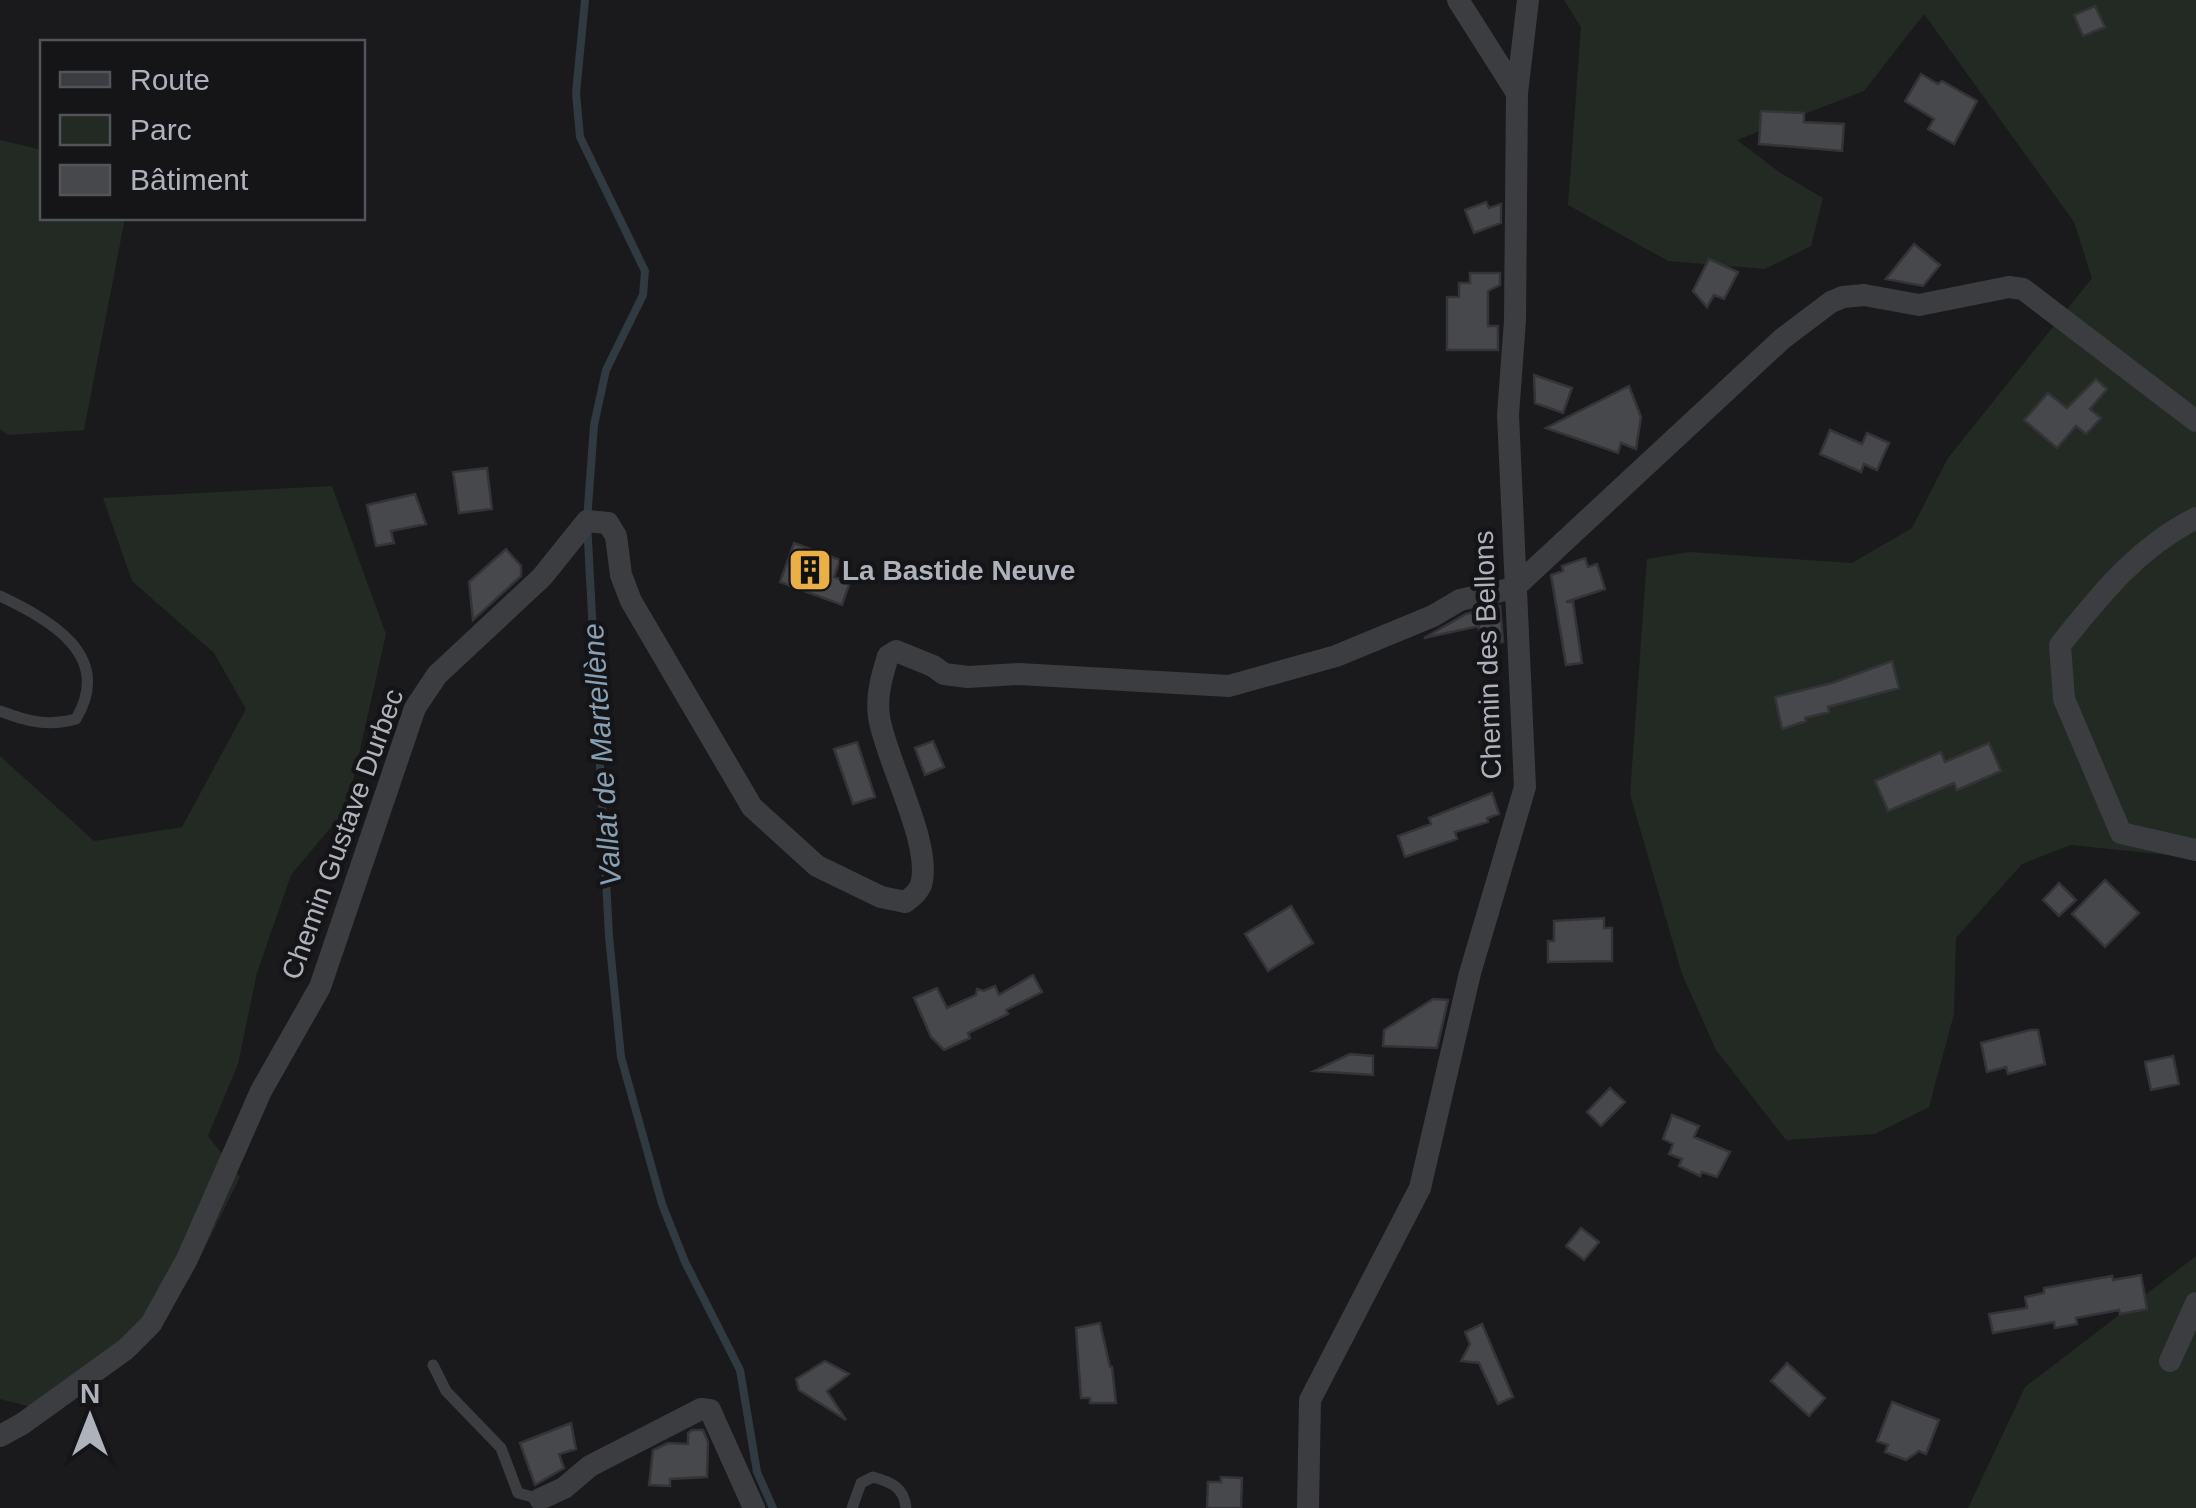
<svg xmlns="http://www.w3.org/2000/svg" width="2196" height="1508" font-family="Arial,sans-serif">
	<rect width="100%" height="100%" fill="#1a1a1c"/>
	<path fill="#222a23" d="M1564 0H2196V858L2071 845 2022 864 1956 938 1954 1014 1929 1107 1875 1134 1786 1140 1716 1050 1682 974 1630 794 1647 559 1689 552 1852 563 1912 528 1948 458 2092 278 2074 222 1924 14 1864 91 1737 140 1779 172 1823 198 1811 246 1765 269 1668 261 1568 205 1581 27Z
		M0 140 42 150V218H125L84 430 8 435 0 429Z
		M332 486 386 634 347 808 291 875 257 973 238 1064 208 1136 240 1177 190 1278 55 1413 0 1399V756L94 841 182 827 246 709 214 653 132 581 103 498Z
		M2196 1256V1508H1968L2025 1387Z"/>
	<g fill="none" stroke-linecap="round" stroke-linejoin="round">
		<path stroke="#313a40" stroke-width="8" d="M585 0 576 93 580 137 645 271 643 295 606 370 594 425 587 521 609 936 621 1057 662 1204 685 1262 740 1370 757 1472 773 1508"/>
	</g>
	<path fill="#47484c" stroke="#343438" stroke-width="2.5" d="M2095 6 2105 27 2083 36 2074 15Z
		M1921 74 1938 84 1942 81 1977 101 1954 144 1928 129 1934 119 1905 101Z
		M1761 111 1804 113V122L1844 124 1842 151 1759 144Z
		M1486 202 1489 208 1501 204V223L1474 233 1465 210Z
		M1914 244 1940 265 1923 286 1886 279Z
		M1709 259 1738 272 1724 299 1714 295 1707 307 1693 291Z
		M1470 273H1500V285L1488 291V326H1498V350H1447V297H1459V283H1470Z
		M1534 375 1572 388 1563 413 1535 403Z
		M2096 379 2107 389 2090 409 2101 418 2086 434 2076 426 2057 448 2024 420 2048 393 2067 408Z
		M1629 386 1641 417 1636 449 1621 443 1618 453 1546 428Z
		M1830 430 1862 444 1867 433 1889 443 1877 470 1864 464 1861 472 1820 454Z
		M487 468 492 509 459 513 453 472Z
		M415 494 426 524 391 531 394 543 376 546 367 505Z
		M794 543 840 560 834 577 850 582 842 605 780 582Z
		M506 549 521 566V576L473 620 469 582Z
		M1585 558 1588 567 1597 564 1605 589 1566 602H1573L1582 663 1566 665 1551 575 1563 571 1562 566Z
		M1500 606 1503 642 1479 643V626L1424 638 1466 614Z
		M1892 661 1899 688 1828 707 1829 712 1805 718 1806 721 1782 729 1775 697 1832 683Z
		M933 741 944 767 925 775 915 748Z
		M857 742 875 797 853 804 834 749Z
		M1989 743 2001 771 1957 790 1954 783 1888 811 1875 781 1941 752 1945 762Z
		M1492 793 1499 814 1487 818 1488 822 1455 832 1457 839 1405 857 1398 836 1431 824 1429 818Z
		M2105 880 2139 913 2105 947 2072 914Z
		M2059 883 2076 900 2059 916 2043 900Z
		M1291 906 1313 943 1268 971 1245 934Z
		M1604 918V928H1612V961L1548 962V941H1554V921Z
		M1033 975 1042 992 1006 1010 1008 1014 968 1033 970 1038 944 1050 931 1037 914 998 937 988 947 1008 976 995 977 989 984 991 995 986 999 995Z
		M1433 999 1448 1000 1437 1048 1383 1046 1384 1030Z
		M2030 1030H2038L2045 1064 2008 1074 2006 1067 1987 1072 1981 1043Z
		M1350 1054 1373 1056V1075L1314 1071Z
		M2173 1056 2179 1084 2151 1090 2145 1062Z
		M1610 1088 1625 1102 1601 1126 1587 1112Z
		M1672 1115 1699 1126 1694 1137 1730 1152 1717 1177 1702 1172 1700 1176 1679 1166 1682 1159 1669 1154 1673 1144 1663 1139Z
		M1581 1228 1599 1242 1584 1260 1566 1246Z
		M2141 1275 2147 1309 2120 1314 2119 1310 2076 1318 2077 1324 2055 1328 2054 1322 1993 1333 1989 1314 2027 1308 2025 1297 2044 1293V1288L2112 1276 2113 1280Z
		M1100 1323 1110 1367H1112L1116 1403H1090V1398H1081L1076 1328Z
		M1482 1324 1513 1397 1498 1404 1479 1363 1461 1361 1470 1344 1465 1332Z
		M825 1361 849 1374 827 1391 846 1420 799 1390 796 1379Z
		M1787 1363 1825 1398 1809 1416 1771 1381Z
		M1892 1402 1939 1420 1926 1454 1919 1451 1906 1460 1885 1452 1888 1445 1877 1441Z
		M571 1423 576 1449 559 1454 564 1468 535 1485 520 1443Z
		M692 1430H703L708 1442 707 1477 670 1479V1486L649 1485 653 1450 668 1443 688 1444V1433Z
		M1221 1477 1242 1478 1241 1508H1207L1208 1482H1221Z"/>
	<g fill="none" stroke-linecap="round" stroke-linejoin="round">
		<path stroke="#3b3d41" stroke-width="11" d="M0 596C50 620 114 655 76 719 48 727 26 721 0 711
			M433 1365 446 1391 501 1448 518 1493 540 1499
			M852 1508 861 1483 873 1477C891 1482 904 1487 906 1508"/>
		<path stroke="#3b3d41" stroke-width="22" d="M1458 0 1517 93
			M2196 518C2138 547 2100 595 2060 645L2064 699 2121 833 2196 850
			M2170 1361 2196 1303
			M0 1436 22 1424 126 1349 151 1324 187 1259 261 1091 320 987 415 708 437 675 542 577 587 521 608 523 616 536 621 575 631 601 752 807 817 866 881 897 905 902C911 898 918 892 921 885 933 845 886 761 879 717 876 695 882 676 888 656L896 651 933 666 944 674 968 677 1019 674 1229 686 1336 656 1433 616 1460 600 1514 588 1782 339 1831 302 1843 297 1864 295 1919 305 2009 287 2023 289 2196 421
			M540 1499 564 1488 590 1466 701 1409 710 1410 754 1508
			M1308 1508 1310 1400 1420 1188 1470 973 1525 787 1508 415 1515 320 1517 93 1528 0"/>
	</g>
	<defs>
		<symbol id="building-square" viewBox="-11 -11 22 22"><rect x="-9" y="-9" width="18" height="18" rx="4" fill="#eaaf45" stroke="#151518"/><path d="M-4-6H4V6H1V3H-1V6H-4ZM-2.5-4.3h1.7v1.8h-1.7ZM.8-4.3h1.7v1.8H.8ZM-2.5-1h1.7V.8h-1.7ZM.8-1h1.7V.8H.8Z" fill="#111"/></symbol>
	</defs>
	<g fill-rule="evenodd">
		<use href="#building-square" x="785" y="545" width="50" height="50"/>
	</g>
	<g text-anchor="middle" stroke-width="9" stroke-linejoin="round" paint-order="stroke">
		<g font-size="28" font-weight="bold" fill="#aeb2bb" stroke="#151518" text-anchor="start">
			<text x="842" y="580">La Bastide Neuve</text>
		</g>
		<g font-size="28" fill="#aeb2bb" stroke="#151518">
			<text transform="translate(1487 655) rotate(-92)" y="10">Chemin des Bellons</text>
			<text transform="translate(342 834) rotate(-70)" y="10">Chemin Gustave Durbec</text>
		</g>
		<g font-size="30" font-style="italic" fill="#87a0b4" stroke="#151518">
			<text transform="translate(602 755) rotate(-94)" y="10">Vallat de Martellène</text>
		</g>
	</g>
	<rect x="40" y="40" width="325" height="180" fill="#151518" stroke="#525459" stroke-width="2.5"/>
	<rect x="60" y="72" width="50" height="15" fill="#3b3d41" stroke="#525459" stroke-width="2.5"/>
	<text x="130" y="90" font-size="30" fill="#aeb2bb">Route</text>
	<rect x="60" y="115" width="50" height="30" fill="#222a23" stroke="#525459" stroke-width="2.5"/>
	<text x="130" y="140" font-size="30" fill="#aeb2bb">Parc</text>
	<rect x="60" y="165" width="50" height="30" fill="#47484c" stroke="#525459" stroke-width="2.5"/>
	<text x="130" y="190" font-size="30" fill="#aeb2bb">Bâtiment</text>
	<g transform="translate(90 1418)" stroke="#151518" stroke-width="8" paint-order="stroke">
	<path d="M0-8L18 38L0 25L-18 38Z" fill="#aeb2bb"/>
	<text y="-15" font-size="28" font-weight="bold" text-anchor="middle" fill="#aeb2bb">N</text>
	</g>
</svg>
